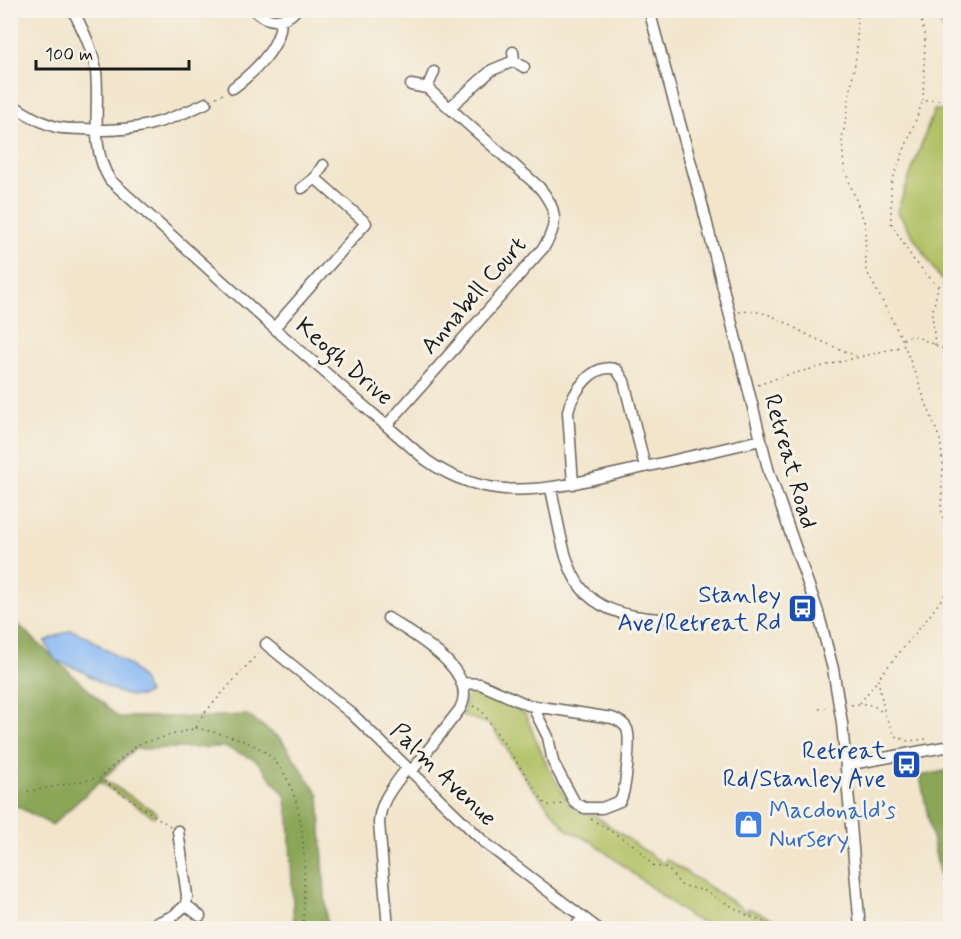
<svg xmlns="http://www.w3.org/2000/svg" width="961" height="939" font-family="Mynerve,sans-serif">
	<rect width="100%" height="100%" fill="#f7f3e8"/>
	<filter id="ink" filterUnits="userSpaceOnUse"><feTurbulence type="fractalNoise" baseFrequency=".0167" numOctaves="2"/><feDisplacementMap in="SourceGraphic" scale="12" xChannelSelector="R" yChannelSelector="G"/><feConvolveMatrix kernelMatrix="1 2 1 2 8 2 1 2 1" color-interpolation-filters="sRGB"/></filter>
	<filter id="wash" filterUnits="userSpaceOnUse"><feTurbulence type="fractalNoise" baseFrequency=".008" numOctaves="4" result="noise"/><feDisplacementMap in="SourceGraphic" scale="24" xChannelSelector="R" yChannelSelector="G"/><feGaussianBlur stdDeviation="1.35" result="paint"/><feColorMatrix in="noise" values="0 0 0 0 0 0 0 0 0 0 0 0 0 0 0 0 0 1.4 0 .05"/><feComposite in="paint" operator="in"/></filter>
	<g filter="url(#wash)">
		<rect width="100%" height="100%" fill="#f2e5cc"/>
		<path fill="#b1c063" stroke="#666e40" stroke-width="1.5" d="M934 11H950V44Z
			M934 110 950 111V272L941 280 897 211Z
			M475 689 487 692 525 714 547 765 569 804 581 812 594 815 664 864 666 859 748 912V908L794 928H717L690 917 592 842 567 830 528 782 491 725 462 715 468 693Z
			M103 779 157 813 154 817 99 782Z"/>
		<path fill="#8ca659" stroke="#54613a" stroke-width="1.5" d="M10 617 118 717H203L247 715 281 739 319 795 327 928H294L289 818 285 795 256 760 225 747 135 749 52 825 11 803Z
			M950 770V928L920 776Z"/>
		<path fill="#89b9f5" stroke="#526a88" stroke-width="1.5" d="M71 630C84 634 94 641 105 649 124 661 141 670 148 693 128 706 95 678 78 669 70 666 63 663 55 660L45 641Z"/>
	</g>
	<g filter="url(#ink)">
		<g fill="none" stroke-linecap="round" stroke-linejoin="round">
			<defs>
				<path id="minor" d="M73 10C83 30 93 50 96 71 100 109 89 146 110 180L274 328 426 460C493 508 558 487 632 470 675 460 718 450 761 440
					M254 10C267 23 283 24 296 10
					M649 10 702 204 769 472 818 612 833 669 842 723 860 928
					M513 52 514 61 524 67
					M233 88C254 72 281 48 281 20
					M427 88 434 72
					M10 103C24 113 39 122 56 127 64 129 75 129 84 129 132 133 162 124 206 103
					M449 108 492 70 514 61
					M302 188 315 178 323 165
					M274 328 366 223 315 178
					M387 425 544 247C559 224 557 208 539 187L427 88 411 85
					M573 484 568 412C571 393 595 360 617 370L624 381 645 467
					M551 489C568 566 565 613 660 619
					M388 618C413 635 481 671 460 709L411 772
					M266 644 351 713 485 843 597 928
					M461 683 480 684 528 705 612 718C618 720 624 723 627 729 631 739 626 792 620 801L602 808H585L575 803 553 762 548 737 536 713V707
					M846 765 950 746
					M186 905 200 916
					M145 928 173 916 186 905 187 896 178 831
					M388 928 379 823C380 800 394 786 407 768
					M574 928 583 918"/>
			</defs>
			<use href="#minor" stroke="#67625a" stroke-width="13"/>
			<path stroke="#67625a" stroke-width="1.5" stroke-dasharray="1.5 4.5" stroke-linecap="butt" d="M857 10V50L842 141 844 168 865 224 866 270 902 339 940 440 943 464 941 509 950 547
				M919 10 925 38 923 100
				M216 97 225 93
				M938 287 913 259 891 223V184L923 101 950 99
				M739 312C768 308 784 323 808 335 824 343 840 349 856 356
				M903 339 913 335 946 350 950 355
				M935 345 932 314 938 287 950 276
				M758 385 783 376 904 346
				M860 703 877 681
				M851 705C866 703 873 703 884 714
				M473 706 482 711 545 804 548 805 563 804
				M819 709 828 708
				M196 728C218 733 244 738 262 750 313 785 304 875 303 928
				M926 739 908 741 895 736 885 715 878 679C902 648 930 619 950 586
				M10 795 98 778
				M591 819 638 848 652 865 668 869 681 885 705 891 747 915 777 928
				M170 826 99 778 139 744 196 728 200 718 260 651"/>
			<use href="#minor" stroke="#fff" stroke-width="10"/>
		</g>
	</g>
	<defs>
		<symbol id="bus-square" viewBox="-11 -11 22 22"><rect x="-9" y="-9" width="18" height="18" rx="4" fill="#1a4fb4" stroke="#f7f3e8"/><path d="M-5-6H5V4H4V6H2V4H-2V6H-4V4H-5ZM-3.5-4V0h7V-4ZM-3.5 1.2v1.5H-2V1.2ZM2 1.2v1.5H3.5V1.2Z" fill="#fff"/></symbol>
		<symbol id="shop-square" viewBox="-11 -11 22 22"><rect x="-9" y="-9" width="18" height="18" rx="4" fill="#3f7fe0" stroke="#f7f3e8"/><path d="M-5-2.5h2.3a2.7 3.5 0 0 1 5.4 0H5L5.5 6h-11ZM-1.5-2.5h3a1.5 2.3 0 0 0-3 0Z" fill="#fff"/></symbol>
	</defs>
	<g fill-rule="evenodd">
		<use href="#bus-square" x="786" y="592" width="33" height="33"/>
		<use href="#bus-square" x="890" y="748" width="33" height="33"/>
		<use href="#shop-square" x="732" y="808" width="33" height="33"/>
	</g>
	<g text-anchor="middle" stroke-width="6" stroke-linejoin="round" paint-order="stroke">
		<g font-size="24" fill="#1c1c1c" stroke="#f7f3e8">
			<text transform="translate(473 295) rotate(-49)" y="8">Annabell Court</text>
			<text transform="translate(345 361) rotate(41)" y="8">Keogh Drive</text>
			<text transform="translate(791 461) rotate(74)" y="8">Retreat Road</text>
			<text transform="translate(444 774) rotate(44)" y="8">Palm Avenue</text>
		</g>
		<g font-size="24" fill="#164399" stroke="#f7f3e8" text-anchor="end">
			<text x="781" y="602">Stanley<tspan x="781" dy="28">Ave/Retreat Rd</tspan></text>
			<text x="886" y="758">Retreat<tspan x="886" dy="28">Rd/Stanley Ave</tspan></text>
		</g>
		<g font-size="24" fill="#366cbe" stroke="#f7f3e8" text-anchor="start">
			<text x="769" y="818">Macdonald’s<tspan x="769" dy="28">Nursery</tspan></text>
		</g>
	</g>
	<rect width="961" height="939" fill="none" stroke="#f7f3e8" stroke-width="36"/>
	<path d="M36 60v9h153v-9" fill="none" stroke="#1c1c1c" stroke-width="3"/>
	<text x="45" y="60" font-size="18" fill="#1c1c1c" stroke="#f7f3e8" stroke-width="4.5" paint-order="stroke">100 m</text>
</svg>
